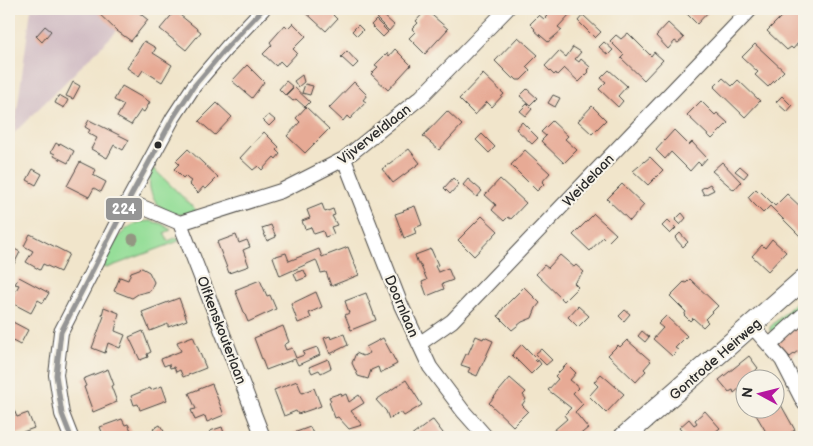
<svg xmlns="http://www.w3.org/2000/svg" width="813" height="446" font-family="'Balsamiq Sans',sans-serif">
	<rect width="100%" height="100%" fill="#f7f3e8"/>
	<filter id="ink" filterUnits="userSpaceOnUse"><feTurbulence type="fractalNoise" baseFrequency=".02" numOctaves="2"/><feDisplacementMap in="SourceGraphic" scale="10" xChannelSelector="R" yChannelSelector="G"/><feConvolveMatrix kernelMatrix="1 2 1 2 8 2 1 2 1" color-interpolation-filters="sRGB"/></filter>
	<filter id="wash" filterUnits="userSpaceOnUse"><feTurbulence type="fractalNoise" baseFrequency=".0096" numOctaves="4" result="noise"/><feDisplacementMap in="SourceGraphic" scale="20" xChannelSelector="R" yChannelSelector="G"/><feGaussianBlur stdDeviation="1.12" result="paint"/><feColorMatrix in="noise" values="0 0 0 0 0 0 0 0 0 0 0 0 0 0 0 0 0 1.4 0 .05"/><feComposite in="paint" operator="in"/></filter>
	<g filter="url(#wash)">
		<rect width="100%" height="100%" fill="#f1e5cb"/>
		<path fill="#d2bec5" d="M31 9H139L14 133Z"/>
		<path fill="#96de99" stroke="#608462" d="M153 168 197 211C191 213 184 215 177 214 155 211 143 187 153 168Z
			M151 221 162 224 171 230 164 233 168 241 178 237 179 241 107 268 101 266C112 245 123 221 151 221Z
			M804 295V305L775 331H770V327Z"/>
		<g id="blocks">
			<path fill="#e7aa95" d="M94 9H139L137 11 148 20 131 41 117 31Z
				M302 9H338L333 15 337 19 326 31Z
				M545 9H564L570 14 558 27 562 30 548 42 534 30 535 29 530 24 539 15 544 19 547 16 542 12Z
				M682 9H711L697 24Z
				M789 9H793L804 19V36L793 49 791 47 787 50 767 31Z
				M426 10 448 29 425 54 409 38 415 32 412 29 418 23 416 21Z
				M175 11 201 32 186 50 160 29Z
				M382 14 394 25 389 31 377 19Z
				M583 15 601 32 595 38 578 21Z
				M376 20 388 32 383 37 371 25Z
				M293 23 306 36 293 49 297 53 285 66 280 61 276 66 263 54 272 45 270 42 285 25 288 28Z
				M668 23 684 38 678 43 675 41 668 49 656 36Z
				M358 25 363 30 357 36 352 31Z
				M45 26 51 31 42 42 36 36Z
				M628 33 651 56 654 52 663 60 644 80 621 58 624 55 610 41 616 35 621 39Z
				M518 37 538 55 526 67 530 71 521 80H517L514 77 513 79 495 61Z
				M144 41 156 48 153 53 172 65 162 82 143 70 139 76 127 68Z
				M604 42 613 50 608 55 599 47Z
				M755 44 784 71 768 87 755 75 758 72 742 57Z
				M573 47 581 52 575 59 579 62 581 59 590 67 587 70 589 72 579 82 564 68 557 75 556 73 554 75 545 66 559 51 566 57Z
				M395 49 411 65 388 90 371 74 378 67 375 65 387 53 389 56Z
				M347 51 358 63 353 68 341 57Z
				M247 65 264 82 252 98 232 81Z
				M609 70 627 86 618 96 623 101 618 107 599 89 606 82 601 78Z
				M483 74 504 94 492 107 487 102 475 115 459 99Z
				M302 75 304 82 298 87 294 81Z
				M723 78 732 86 738 80 760 101 745 117 714 87Z
				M286 81 293 87 285 95 279 89Z
				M73 82 80 86 73 99 66 96Z
				M354 82 367 95 363 100 366 102 350 119 347 116 343 121 329 108Z
				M305 84 313 86 310 95 302 93Z
				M122 86 150 102 144 112 141 110 131 125 117 117 124 105 114 100Z
				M294 87 310 102 305 107 296 99 293 101 286 95Z
				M527 89 537 98 530 105 520 96Z
				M59 95 68 100 64 108 55 103Z
				M553 95 560 98 555 107 548 103Z
				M782 96 792 106 787 112 776 102Z
				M701 101 715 115 717 113 728 123 712 139 687 115Z
				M217 103 232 117 215 135 199 121Z
				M527 104 532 109 526 116 520 111Z
				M592 106 606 120 592 134 578 121Z
				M306 107 329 129 305 153 287 136 300 122 296 118Z
				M447 111 462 125 439 150 423 136Z
				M269 115 275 120 269 126 263 120Z
				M89 120 129 140 123 150 114 145 107 158 91 149 97 138 88 133 90 130 85 127Z
				M552 121 568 136 565 139 577 150 564 163 541 141 546 136 541 132Z
				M522 122 538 138 532 144 516 129Z
				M674 130 689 145 692 142 707 158 701 165 698 162 690 171 671 152 665 159 656 150Z
				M264 132 279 147 276 150 280 154 276 159 274 157 262 170 258 166 253 170 240 158Z
				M482 134 495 147 489 153 476 140Z
				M56 143 59 145 60 143 74 151 68 163 54 156 55 154 51 152Z
				M188 149 218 177 206 189 203 187 198 193 189 184 191 181 188 179 185 176 183 178 174 169 179 164 176 161Z
				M409 149 420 163 393 183 382 169Z
				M525 150 550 173 542 182 544 184 537 191 511 165Z
				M650 157 663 170 648 185 633 171Z
				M80 162 96 170 93 175 106 182 101 192 94 188 89 197 67 186Z
				M722 162 741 182 734 190 712 171Z
				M740 166 748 173 744 178 735 171Z
				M33 169 42 174 36 185 27 180Z
				M453 178 459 184 450 194 444 188Z
				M468 179 482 191 477 197 463 185Z
				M500 179 526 203 511 219 508 217 504 221 492 210 496 205 485 195Z
				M622 184 644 205 630 221 607 199Z
				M710 184 714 190 704 195 701 189Z
				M756 189 759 192 760 191 775 206 787 194 804 210V233L801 237 770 206 763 213 751 201 748 197Z
				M322 204 325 212 333 209 335 215 332 216 337 225 331 227 334 234 325 237 323 231 314 234 311 227 305 229 302 221 310 218 307 210Z
				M415 206 422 225 414 228 416 233 404 238 395 214 404 211 403 210Z
				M682 213 686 218 680 225 675 220Z
				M594 214 616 234 608 242 603 237 590 251 573 235Z
				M482 216 498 231 474 256 458 240Z
				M668 220 676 228 670 234 662 226Z
				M271 225 276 237 267 241 262 228Z
				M680 233 688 242 683 247 675 238Z
				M30 234 69 254 60 272 43 264 40 270 26 262 33 251 24 246Z
				M236 235 239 243 247 240 250 247 243 250 249 266 229 273 217 242Z
				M772 239 786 252 768 271 752 256 762 245 765 248Z
				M9 246 20 252 14 264 9 262Z
				M348 247 359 275 331 286 326 272 321 273 316 260 280 276 273 257 286 253 289 261 319 249 322 257Z
				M431 249 438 265 435 266 438 272 448 268 453 280 442 284 444 289 427 296 422 282 427 280 420 264H418L415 255Z
				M560 255 574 267 576 265 584 272 574 283 578 287 564 301 536 274 544 265 548 268Z
				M142 268 149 272 154 282 150 291 138 294 132 298 114 291 120 277 128 280 131 272Z
				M304 270 307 277 297 281 294 273Z
				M19 277 49 293 43 303 38 300 31 313 10 302 19 285 15 284Z
				M690 279 718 306 705 319 708 322 703 327 693 318 690 321 684 315 686 312 670 296 684 282 686 283Z
				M260 280 267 296 270 295 276 309 248 322 235 290Z
				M524 287 540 303 536 308 532 318 522 322 512 330 498 316 504 307Z
				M316 292 322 307 309 313 311 318 298 323 291 304Z
				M366 293 376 320 351 330 345 315 349 313 345 301Z
				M179 298 187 320 168 327V324L150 331 142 312Z
				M578 306 589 316 578 327 568 317Z
				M104 307 119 313 115 331 125 335 120 348 108 343 105 353 92 348 104 316 102 315Z
				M625 310 630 314 624 321 619 316Z
				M666 316 687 336 675 348 678 350 672 356 653 339 663 328 658 324Z
				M804 319V344L802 346 804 350 800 354 798 351 790 357 777 343Z
				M9 320 28 330 20 345 9 339Z
				M283 326 289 342 284 345 286 350 292 348 296 358 304 355 303 352 317 347 320 355 298 365 295 359 266 370 254 338Z
				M143 331 151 352 147 354 148 357 140 360 129 337Z
				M642 331 649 337 645 342 638 336Z
				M344 334 348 345 330 354 324 338 330 336 331 339Z
				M193 336 206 368 183 377 180 370 176 372 174 367 170 368 169 364 164 366 161 359 181 351 177 342Z
				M476 336 483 339 484 337 493 341 477 376 468 372 470 368 461 365 466 354H468Z
				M383 338 397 364 380 373 378 367 371 370 368 379 358 376 352 363 356 353 363 356 370 353 366 347Z
				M627 340 651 361 644 369 646 371 636 382 608 355 618 345 620 347Z
				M522 344 537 359 535 360 537 362 538 360 541 364 531 374 512 355Z
				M541 349 552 360 546 365 535 354Z
				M749 356 758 368 755 371 758 375 761 372 765 378H746V397L740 388 734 393 733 390 729 392 719 380Z
				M328 359 331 368 321 373 319 370 312 373 309 367Z
				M567 364 576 373 570 380 579 387 573 393 583 404 575 412 588 428 577 437H546L567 419 564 415 571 408 548 390 558 379 555 376Z
				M108 369 114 385 111 386 117 402 93 412 84 387 86 386 83 379Z
				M9 373H11L13 392 9 393Z
				M601 374 624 394 606 413 589 396 598 386 594 382Z
				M510 378 526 392 523 395 526 399 522 405 528 411 513 426 489 403Z
				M406 380 422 405 404 416 401 412 389 419 386 411 376 400Z
				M297 381 302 393 314 388 321 406 298 414 296 411 284 416 274 390Z
				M212 384 224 415 207 422 205 416 195 420 191 410 196 409 189 393Z
				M162 386 167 400 140 410 138 404 134 405 131 396 150 388 151 390Z
				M341 393 342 396 346 394 349 402 359 395 364 403 351 411 362 425 349 429 338 417 335 418 329 402 331 401 329 397Z
				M776 396 795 430 790 433 793 437H769L752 408H776Z
				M13 408 17 417 28 413 34 428 9 437V409Z
				M705 411 720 428 709 437H687L679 428 689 419 694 425 697 423 695 420Z
				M122 419 125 425 128 424 134 437H104L100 427Z
				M433 420 446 437H410L431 421Z
				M160 425 165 433 158 437 153 429Z
				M222 427 225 436 231 434 233 437H212L210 431Z
				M310 427 314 436 319 434 320 437H293L291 434Z"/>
		</g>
	</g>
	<g filter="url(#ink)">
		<use href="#blocks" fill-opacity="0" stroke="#494743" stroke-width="1"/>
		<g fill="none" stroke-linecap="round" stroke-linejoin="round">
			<defs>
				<path id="street" d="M344 159 401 305 430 367 463 411 486 437
					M128 201 180 223 281 191 344 159 421 97 507 9
					M180 223 263 437
					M752 326 782 360 804 403
					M419 344 452 321 751 9
					M770 345 804 314
					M71 437 62 414 56 375 61 332 128 201 173 118 194 86 229 45 263 9"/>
				<path id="secondary" d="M624 437 804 279"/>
			</defs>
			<use href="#street" stroke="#494743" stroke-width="16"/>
			<use href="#secondary" stroke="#494743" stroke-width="22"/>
			<use href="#street" stroke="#fff" stroke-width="14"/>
			<use href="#secondary" stroke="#fff" stroke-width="20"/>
			<defs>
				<path id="bus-1" d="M71 437 62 414 56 375 61 332 128 201 173 118 194 86 229 45 263 9"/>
			</defs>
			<use href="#bus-1" stroke="#f7f3e8" stroke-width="9"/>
			<use href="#bus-1" stroke="#959595" stroke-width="5"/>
		</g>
		<circle fill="#939782" cx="133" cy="239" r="5.5"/>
	</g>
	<circle fill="#2b2b2b" stroke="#f7f3e8" stroke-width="2" cx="158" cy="145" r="4.5"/>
	<g text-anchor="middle" stroke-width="4.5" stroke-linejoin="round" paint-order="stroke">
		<g font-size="14" fill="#2b2b2b" stroke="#f7f3e8">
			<text transform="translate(374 134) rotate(-38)" y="5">Vijverveldlaan</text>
			<text transform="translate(588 180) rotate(-46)" y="5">Weidelaan</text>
			<text transform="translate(402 306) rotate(67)" y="5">Doornlaan</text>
			<text transform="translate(222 330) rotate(69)" y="5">Olfkenskouterlaan</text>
			<text transform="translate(715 359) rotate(-41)" y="5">Gontrode Heirweg</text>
		</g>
	</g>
	<rect stroke="#f7f3e8" stroke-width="2" x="105" y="197" width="38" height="24" rx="5" fill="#959595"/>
	<g font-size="14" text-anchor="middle" font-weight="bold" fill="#fff">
		<text x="124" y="214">224</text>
	</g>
	<rect width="813" height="446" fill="none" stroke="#f7f3e8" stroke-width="30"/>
	<g transform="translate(760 394) rotate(277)"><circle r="24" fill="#f7f3e8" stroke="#a5a39c"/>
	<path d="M0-4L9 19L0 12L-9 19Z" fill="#b5179e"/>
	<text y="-8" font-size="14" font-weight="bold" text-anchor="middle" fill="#2b2b2b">N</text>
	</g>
</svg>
